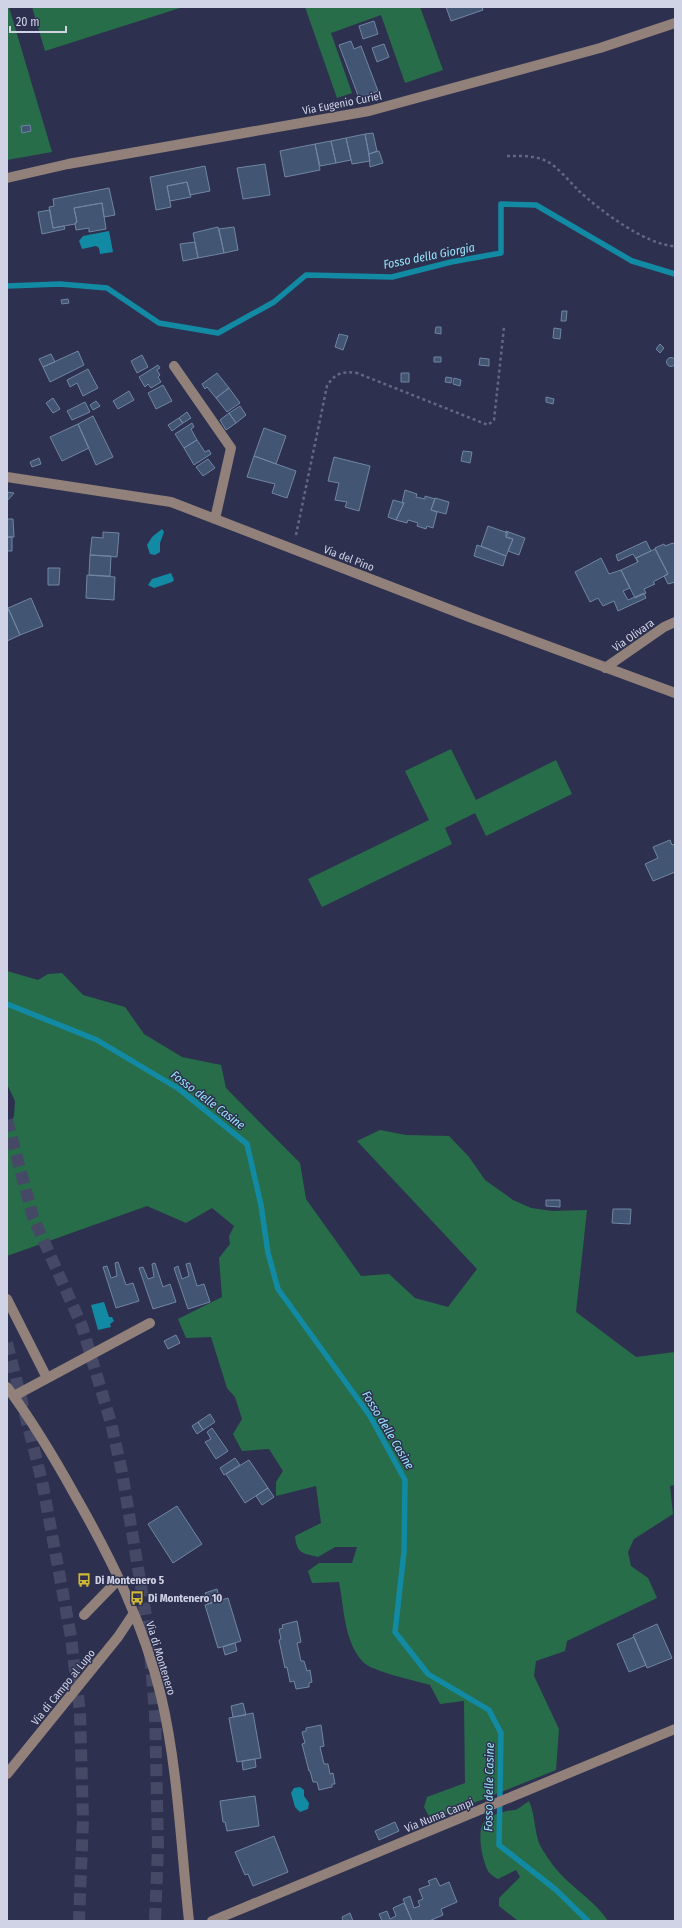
<svg xmlns="http://www.w3.org/2000/svg" width="682" height="1928" font-family="'Fira Sans Condensed',sans-serif">
	<rect width="100%" height="100%" fill="#2d314f"/>
	<path fill="#286d4a" d="M7 7H9L52 152 7 160Z
		M32 7H183L45 51Z
		M305 7H420L443 70 405 83 381 15 331 33 352 93 337 98Z
		M451 749 476 800 556 760 572 794 486 836 475 813 445 828 452 844 322 907 308 879 429 820 405 771Z
		M7 971 38 980 48 974 62 973 83 995 125 1007 144 1034 182 1057 221 1065 226 1088 300 1163 306 1199 361 1276 389 1274 415 1298 448 1307 477 1269 357 1141 380 1130 406 1135 449 1136 469 1157 485 1180 513 1200 531 1208 552 1211 587 1210 576 1312 636 1357 675 1352V1485L670 1486 673 1514 634 1539 628 1552 631 1566 648 1578 657 1598 567 1641 565 1651 536 1661 534 1676 559 1729 556 1770 431 1820 424 1807 427 1797 465 1783 464 1701 440 1704 430 1685C414 1680 373 1672 363 1662 344 1642 344 1607 339 1582L312 1583 308 1571 319 1563H352L357 1547H335L318 1557C302 1553 297 1554 295 1536L321 1523 316 1486 276 1496V1482L283 1471 269 1449 242 1451 233 1434 242 1419 235 1397 227 1388 211 1337 186 1338 178 1319 222 1297 219 1258 230 1244 229 1236 234 1226 212 1208 186 1223 147 1206 7 1256V1126H9L14 1116 15 1101 7 1084Z
		M529 1801C535 1816 534 1825 538 1840 540 1847 546 1855 550 1861 566 1885 593 1898 608 1921H518L499 1906V1898L520 1877 516 1870 498 1879C493 1876 489 1874 487 1869 482 1858 476 1830 485 1821 491 1814 508 1810 516 1810Z"/>
	<path fill="#128aa4" d="M109 231 113 252 100 254 99 248 96 246 82 249 79 241 83 236Z
		M162 529 164 532 160 543V552L155 555 150 554 147 545 152 537Z
		M171 573 174 580 172 582 154 588 148 585 152 579Z
		M104 1302 109 1317H112L114 1321 110 1324 111 1327 98 1330 91 1305Z
		M300 1787 304 1790V1796L309 1803 308 1809 300 1812 295 1807 291 1793 294 1788Z"/>
	<g fill="none" stroke-linecap="round" stroke-linejoin="round">
		<path stroke="#128aa4" stroke-width="5.5" d="M7 286 60 284 107 288 159 323 218 333 274 302 306 275 392 277 451 262 501 253V204L536 205 632 261 675 274
			M7 1004 97 1040 179 1089 247 1144 261 1205 268 1253 278 1289 370 1416 405 1480 404 1552 395 1632 428 1674 489 1710 501 1733 499 1845 555 1889 588 1921"/>
	</g>
	<path fill="#425673" stroke="#7085a4" d="M446 7H482L483 10 451 21Z
		M374 21 378 34 363 39 359 26Z
		M351 41 354 49 361 46 378 91 359 98 339 45Z
		M384 44 389 57 377 62 372 48Z
		M30 125 31 131 22 133 21 126Z
		M373 133 377 151 369 154 365 134Z
		M365 134 370 161 352 164 346 138Z
		M346 138 351 160 336 163 331 141Z
		M331 141 336 163 320 166 315 144Z
		M315 144 320 170 285 177 280 151Z
		M379 151 383 163 370 167 369 154Z
		M265 164 270 195 243 199 237 168Z
		M205 166 210 191 190 195 187 182 167 186 171 207 156 210 150 177Z
		M187 182 191 197 170 201 167 186Z
		M109 188 115 215 104 217 102 203 74 208 77 222 75 224 53 228 49 207 54 206 53 199Z
		M102 203 106 229 89 232V228L76 230 75 223 77 222 74 208Z
		M50 210 53 228 64 226 65 229 42 234 38 212Z
		M218 227 224 253 198 258 193 233Z
		M234 227 238 250 224 253 219 229Z
		M195 242 198 258 183 261 180 244Z
		M68 299 69 303 62 304 61 300Z
		M562 311H567L566 321H561Z
		M436 327H441V334L435 333Z
		M554 328 561 329 560 339 553 338Z
		M339 334 348 336 343 350 335 347Z
		M660 344 664 348 660 353 656 349Z
		M78 351 84 365 50 382 43 367Z
		M51 354 55 362 43 367 39 359Z
		M142 355 148 367 137 373 131 361Z
		M434 357H441V362H434Z
		M666.5 362a4.5 4.5 0 1 1 9 0a4.5 4.5 0 1 1-9 0Z
		M480 358 489 359V366L479 365Z
		M158 365 160 368 157 370 160 375 158 377 161 382 151 388 148 384 145 387 139 377Z
		M88 369 98 388 83 396 77 383 70 387 67 380Z
		M217 373 229 388 216 398 207 387 205 389 202 384Z
		M401 373H409V382H401Z
		M446 377 452 378 451 383 445 382Z
		M454 378 461 380 460 386 453 384Z
		M163 385 172 401 156 409 148 393Z
		M229 388 240 403 227 412 216 398Z
		M129 391 134 400 118 409 113 401Z
		M546 397 554 399 553 404 546 402Z
		M53 398 60 409 53 413 46 403Z
		M96 401 100 406 93 410 90 405Z
		M85 402 90 412 72 420 67 411Z
		M240 406 246 415 236 423 229 413Z
		M187 412 191 418 183 423 179 418Z
		M229 413 236 423 226 430 220 420Z
		M93 416 113 457 96 465 78 424Z
		M179 418 183 423 172 431 168 425Z
		M192 423 194 427 191 429 197 440 184 448 175 434Z
		M78 424 89 448 62 461 50 437Z
		M264 428 286 436 276 464 254 456Z
		M197 440 205 452 209 450 211 454 194 465 184 448Z
		M463 451 472 452 470 463 461 461Z
		M254 456 296 471 287 498 272 493 275 484 247 477Z
		M334 457 370 466 359 511 345 507 347 502 335 500 339 483 328 481Z
		M39 458 41 464 32 467 30 462Z
		M208 459 215 468 203 476 196 467Z
		M405 490 417 494 416 497 425 499V496L435 499 431 510 437 512 433 528 427 526 426 529 417 526 418 523 408 520 407 523 396 520 404 503H402Z
		M7 492 14 493 7 501Z
		M435 498 449 502 446 514 431 510Z
		M393 500 404 503 396 520 388 517Z
		M7 519H13L14 537H7Z
		M488 526 508 533 506 537 513 539 506 556 481 546Z
		M506 531 525 538 519 555 508 551 513 539 506 537Z
		M103 532 119 533 117 557 90 555 92 537 103 538Z
		M7 537H12V551H7Z
		M646 541 651 551 636 558 638 562 633 554 618 561 616 555Z
		M673 543 675 545V582L668 584 664 576 668 574 655 548 664 544 665 546Z
		M477 545 506 556 503 566 474 556Z
		M655 549 668 574 653 582 655 584 644 589 646 593 635 598 621 570 638 562 636 558Z
		M90 555 111 556 110 576 89 575Z
		M601 558 609 574 621 570 630 588 623 591 628 600 644 593 646 598 618 611 614 601 603 606 598 598 590 602 575 572Z
		M48 568H60L59 585H48Z
		M87 575 115 577 114 600 86 598Z
		M31 598 43 626 20 635 8 608Z
		M9 610 20 635 7 641V611Z
		M670 840 672 845 675 844V872L653 881 645 864 658 858 653 847Z
		M546 1200H560V1207L546 1206Z
		M613 1209H631L630 1224 612 1223Z
		M118 1262 126 1285 133 1283 139 1301 116 1308 103 1267 107 1266 111 1278 117 1276 115 1263Z
		M155 1263 163 1287 170 1284 176 1302 153 1309 139 1268 143 1267 148 1279 154 1277 152 1264Z
		M190 1263 197 1286 204 1284 210 1302 188 1309 174 1268 178 1266 182 1279 189 1276 186 1264Z
		M176 1335 180 1343 168 1349 164 1341Z
		M210 1414 215 1422 203 1430 198 1422Z
		M198 1422 203 1430 197 1434 192 1426Z
		M212 1428 228 1451 216 1459 205 1442 211 1439 207 1432Z
		M235 1458 240 1465 224 1475 220 1468Z
		M249 1460 268 1488 245 1503 226 1474Z
		M268 1488 274 1497 262 1505 256 1496Z
		M177 1506 202 1544 173 1563 148 1524Z
		M217 1589 220 1600 208 1604 205 1593Z
		M228 1598 241 1641 218 1648 205 1605Z
		M297 1621 301 1642 297 1643 301 1661H304L307 1671 310 1670 312 1682 309 1683V1687L296 1689 294 1681 290 1682 287 1667 285 1668 279 1640 281 1639 279 1629 283 1628 282 1625Z
		M657 1624 672 1658 647 1668 633 1635Z
		M634 1637 646 1665 629 1672 617 1644Z
		M235 1643 237 1651 225 1655 223 1647Z
		M243 1703 246 1715 233 1717 231 1706Z
		M253 1713 261 1758 237 1762 229 1718Z
		M321 1725 324 1746 320 1747 324 1764H328L330 1774 333 1773 335 1784H332V1787L319 1790 317 1782H313L310 1771H309L302 1744 305 1743 302 1732 306 1731V1728Z
		M255 1759 256 1767 243 1770 242 1761Z
		M255 1796 259 1826 227 1831 225 1822H223L220 1801Z
		M395 1822 399 1831 379 1840 375 1831Z
		M274 1836 288 1872 253 1886 248 1874 245 1875 235 1852Z
		M436 1878 440 1886 449 1882 457 1902 441 1909 443 1915 429 1921H412L403 1899 410 1896 414 1908 420 1906 418 1901 423 1899 419 1889 430 1885 428 1881Z
		M404 1903 412 1921H382L379 1914 387 1911 390 1919 396 1916 393 1908Z
		M350 1913 353 1921H343L342 1917Z"/>
	<g fill="none" stroke-linecap="round" stroke-linejoin="round">
		<path stroke="#454966" stroke-width="12" stroke-dasharray="12 6" stroke-linecap="butt" d="M7 1120 33 1217 82 1326 111 1423 122 1472 148 1628 155 1713 158 1847 155 1921
			M7 1343 42 1481 71 1637 80 1713 83 1820 79 1921"/>
		<path stroke="#636781" stroke-width="2.5" stroke-dasharray="3 3" stroke-linecap="butt" d="M507 156C520 156 534 155 546 161 556 165 570 182 578 190 598 209 647 246 675 246
			M296 535 327 386C335 373 342 371 357 373L488 425 494 420 504 327"/>
		<path stroke="#92807a" stroke-width="10" d="M7 178 68 164 369 111 600 48 675 23
			M174 366 231 448 215 519
			M7 477 171 502 472 618 675 693
			M605 668 664 627 675 622
			M7 1299 47 1378
			M7 1387C33 1422 55 1459 76 1497 112 1560 144 1625 161 1696 178 1768 181 1848 189 1921
			M14 1396 150 1323
			M84 1615 119 1579
			M7 1774 118 1637 134 1613
			M212 1921 675 1729"/>
	</g>
	<defs>
		<symbol id="bus-bare" viewBox="-9 -9 18 18"><path d="M-5-6H5V4H4V6H2V4H-2V6H-4V4H-5ZM-3.5-4V0h7V-4ZM-3.5 1.2v1.5H-2V1.2ZM2 1.2v1.5H3.5V1.2Z" fill="#d0b736" stroke="#2d314f" stroke-width="2.5" paint-order="stroke"/></symbol>
	</defs>
	<g fill-rule="evenodd">
		<use href="#bus-bare" x="74" y="1570" width="20" height="20"/>
		<use href="#bus-bare" x="127" y="1588" width="20" height="20"/>
	</g>
	<g text-anchor="middle" stroke-width="3" stroke-linejoin="round" paint-order="stroke">
		<g font-size="11" fill="#d0d3e6" stroke="#2d314f">
			<text transform="translate(342 103) rotate(-11)" y="4">Via Eugenio Curiel</text>
			<text transform="translate(349 558) rotate(21)" y="4">Via del Pino</text>
			<text transform="translate(633 635) rotate(-35)" y="4">Via Olivara</text>
			<text transform="translate(161 1658) rotate(73)" y="4">Via di Montenero</text>
			<text transform="translate(63 1687) rotate(-51)" y="4">Via di Campo al Lupo</text>
			<text transform="translate(439 1815) rotate(-22)" y="4">Via Numa Campi</text>
		</g>
		<g font-size="11" font-weight="bold" fill="#d0d3e6" stroke="#2d314f" text-anchor="start">
			<text x="95" y="1584">Di Montenero 5</text>
			<text x="148" y="1602">Di Montenero 10</text>
		</g>
		<g font-size="12" font-style="italic" fill="#98e3f9" stroke="#2d314f">
			<text transform="translate(429 256) rotate(-11)" y="4">Fosso della Giorgia</text>
			<text transform="translate(208 1100) rotate(37)" y="4">Fosso delle Casine</text>
			<text transform="translate(388 1430) rotate(59)" y="4">Fosso delle Casine</text>
			<text transform="translate(489 1787) rotate(-89)" y="4">Fosso delle Casine</text>
		</g>
	</g>
	<rect width="682" height="1928" fill="none" stroke="#d0d3e6" stroke-width="16"/>
	<path d="M10 26v6h56v-6" fill="none" stroke="#d0d3e6" stroke-width="2"/>
	<text x="16" y="26" font-size="12" fill="#d0d3e6" stroke="#2d314f" stroke-width="3" paint-order="stroke">20 m</text>
</svg>
